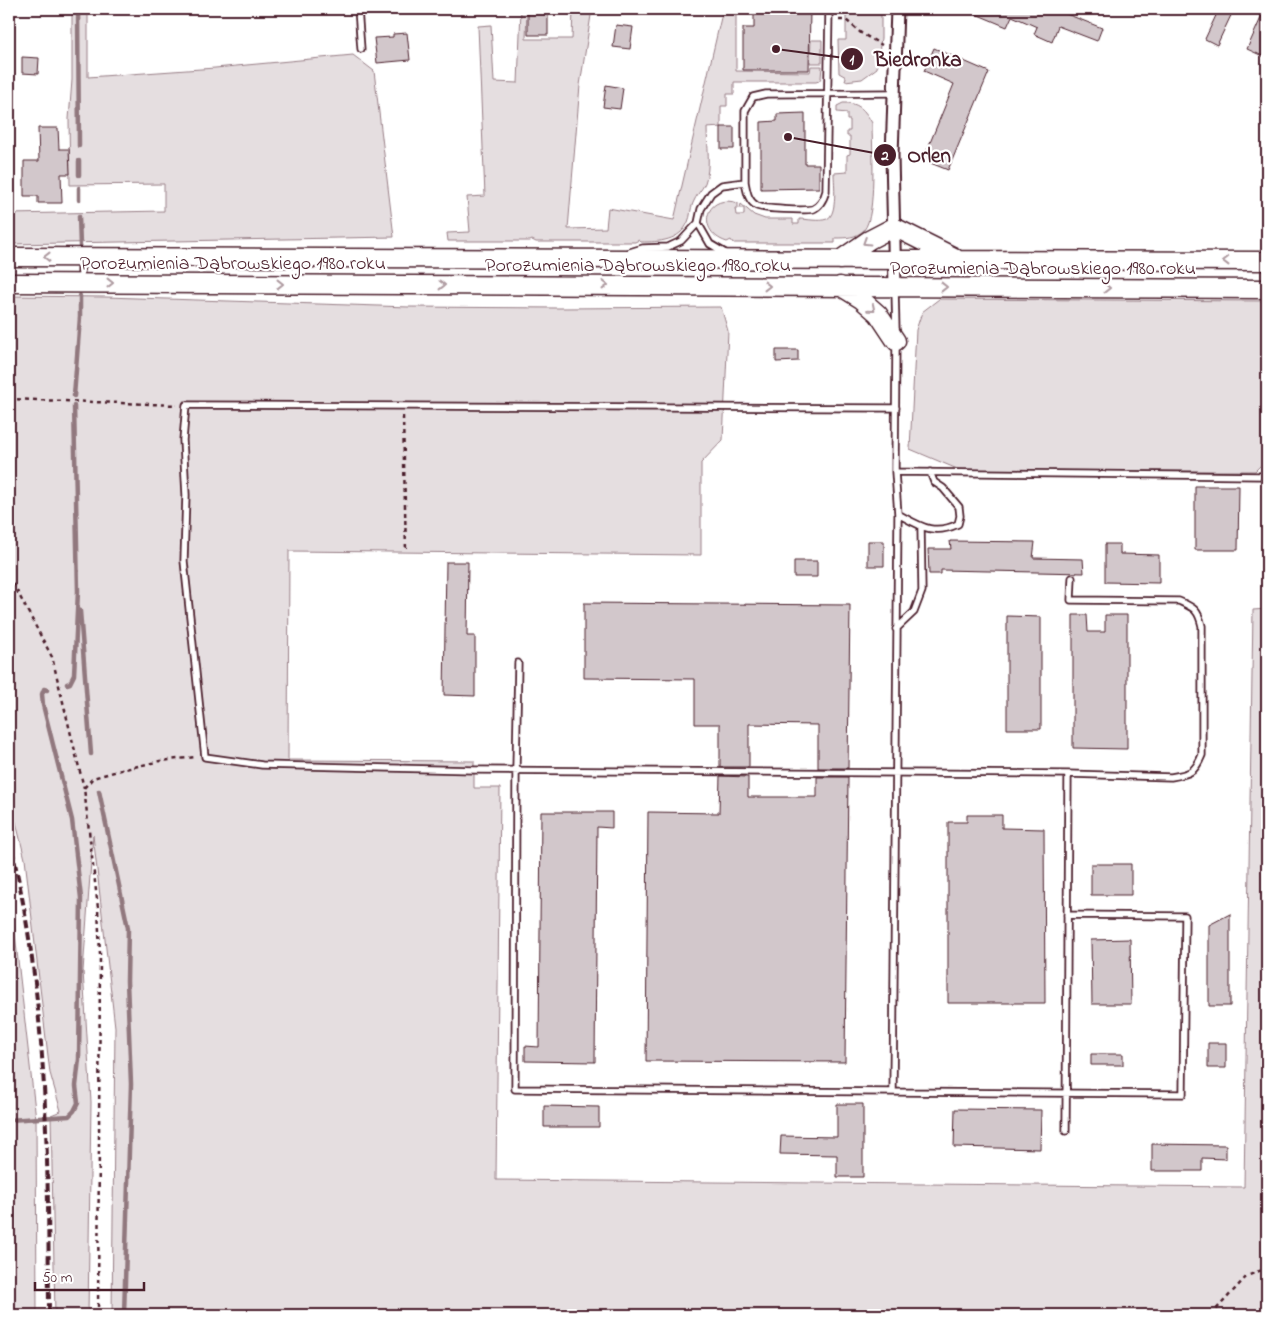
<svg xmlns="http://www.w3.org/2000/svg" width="1276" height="1324" font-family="'Indie Flower',sans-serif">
	<rect width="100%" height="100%" fill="#fff"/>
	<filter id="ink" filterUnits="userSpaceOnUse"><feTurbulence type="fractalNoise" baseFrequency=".02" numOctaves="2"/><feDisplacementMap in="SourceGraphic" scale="10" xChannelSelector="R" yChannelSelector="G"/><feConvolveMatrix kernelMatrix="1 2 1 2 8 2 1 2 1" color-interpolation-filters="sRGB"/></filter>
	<g filter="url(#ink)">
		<path fill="#e5dee0" stroke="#987e86" d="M72 9H88V77L215 68 353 55 374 71 394 237 9 244V214L164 211V184L70 185 69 119 72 80Z
			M521 9H527L526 39H572L573 9H592L580 85 568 229 606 228 608 208 674 220 723 9H736V71L810 72 811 66H822L821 78 819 81 816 82H734V94H727V106H721V127L707 128C707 145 711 167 705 183 702 190 696 195 693 203 690 209 691 216 688 222 680 241 659 242 641 242L639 240 635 242H536L532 240 530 241H448L447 233 470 232 467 197 485 196 478 26 491 25 494 82 518 83Z
			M868 9H881V38L877 68 862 79 845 81 846 77 839 73 838 40H846V13H868Z
			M811 40H822V63H810Z
			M843 103C858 102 865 110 872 123 872 145 877 215 864 230 856 238 846 238 835 238V243H733L731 240 727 242C695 232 705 192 738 203V208H735L736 215H744V208H740L741 204 754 215 765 219H793V224H799V219C807 219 819 222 827 219 838 214 834 183 834 173L847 172V155L850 154V136H847V131H850V120H847V113L837 112V106Z
			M9 296 106 297 409 307 558 308 721 307 728 331 723 440 701 463V555L289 551 288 760 474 761V788H500L496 1180 1244 1187 1253 610 1267 609V1315H112L115 1027 93 835 83 971 91 1102 88 1315H55L51 1115 61 1111 50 1073 25 859 9 794Z
			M939 299 1267 301V459L1255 471H962L910 449 916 330 922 312Z
			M9 906 14 925 36 1119 37 1315H9Z"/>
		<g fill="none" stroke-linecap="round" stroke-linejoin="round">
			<path stroke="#91787e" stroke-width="4.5" d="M78 9 79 146
				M79 175V161
				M79 188V200
				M79 216 80 246
				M74 396 80 317V296
				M80 611 91 754
				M67 684 70 683 74 675 78 591 74 406
				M99 791 128 928 127 981 131 1084 124 1315
				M9 1120 69 1116 74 1111 78 1103 76 1086 79 1059 81 898 72 820 43 705 42 694 44 689 47 690
				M1259 1315 1267 1309"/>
		</g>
		<path fill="#d2c7cb" stroke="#4a1f2b" d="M528 9H548V35H528Z
			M754 9H810L809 70H743V28H754Z
			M964 9H1065L1064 13 1102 28 1097 41 1058 26 1052 42 1034 34 1037 27 1012 16 1007 27Z
			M1219 9H1234L1217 45 1205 39Z
			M1265 9H1267V58L1247 49Z
			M616 25 633 27 630 49 613 47Z
			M407 33 410 60 377 63 374 38 393 37V34Z
			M934 48 989 72 948 170 923 160 954 84 924 71Z
			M22 57 39 58 38 74 22 73Z
			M606 85 623 88 620 109 603 107Z
			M805 113V164H819V188L761 189V122L777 121V114Z
			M721 127H734V149H721Z
			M38 128H58L59 149H69L70 174H61L62 203H38V196H24V161H39Z
			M776 350H798V361L776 362Z
			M1195 486H1239L1238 550H1195Z
			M868 541H884V566H868Z
			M950 541 1035 542 1033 558 1083 559 1084 573 941 570V574H929L928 549H951Z
			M1105 544H1120V554L1159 555V583L1105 582Z
			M794 561H817V577H794Z
			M446 562H468L467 636H475V696L444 695Z
			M584 603 850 605 848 768H818V725L749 724V767H720V724H695V679L584 678Z
			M1073 615H1087L1088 632H1105V615H1127V749L1073 748Z
			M1007 616 1041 617V729H1007Z
			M720 776 748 777V797H817V777H848L845 1062 646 1061 648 812 719 813Z
			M541 812H612V828L597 827 595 1062 525 1061V1046L539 1047Z
			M967 815H1002V828L1044 829 1045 1003H948V822H967Z
			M1091 864H1131V895H1091Z
			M1230 914V1006H1209V925Z
			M1130 939 1131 1004H1092L1091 940Z
			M1208 1043H1226V1068H1208Z
			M1091 1054H1123V1065H1091Z
			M837 1104H863V1177H837V1155L780 1154 781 1136 837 1137Z
			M544 1106 599 1107V1127H544Z
			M955 1109 1041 1110 1040 1149 954 1147Z
			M1152 1144 1226 1145V1159L1202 1158V1171H1152Z"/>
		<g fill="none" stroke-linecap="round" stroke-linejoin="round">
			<defs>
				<path id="lane" d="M358 9 361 49
					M745 182C747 192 748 201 757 206 763 209 805 211 813 209 821 206 824 198 826 191L829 9
					M698 223 710 244 727 254
					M630 252 643 248 668 247 681 241 698 223 701 209 711 193 722 185 745 182V111L753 97 766 94 893 93
					M81 281V260
					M895 290 896 331
					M896 408 186 405 183 440 186 495 184 561 205 757 262 765 474 770 1068 774
					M895 472 1262 476 1267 480
					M898 514C920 526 933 536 958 524L960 516 959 507 943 488 934 482 930 472
					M896 629 914 612 922 591 921 527
					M518 663 516 769 515 1089 893 1092 898 514 895 472 896 343
					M893 1092 1183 1094 1185 916 1067 915
					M1066 1131 1068 774 1171 777C1189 774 1195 773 1202 755V626C1198 609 1194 608 1179 601L1071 600 1072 578"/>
				<path id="street" d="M895 287 892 155 897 9"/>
				<path id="primary" d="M9 257 1267 261
					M840 260 869 240 894 227 954 257
					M9 283 1267 289
					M840 286 861 299 878 314 896 341"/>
			</defs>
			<use href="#lane" stroke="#4a1f2b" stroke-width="9"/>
			<use href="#street" stroke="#4a1f2b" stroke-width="15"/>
			<use href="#primary" stroke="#4a1f2b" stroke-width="21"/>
			<path stroke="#4a1f2b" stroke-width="2.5" stroke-dasharray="4 4" stroke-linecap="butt" d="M839 20H846L861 33 882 45
				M9 399 177 405
				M403 416 406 552
				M9 576 52 657 84 788
				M98 1315 100 955 98 908 84 788 93 778 121 770 160 761 196 757
				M1211 1315 1247 1276 1267 1268"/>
			<use href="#lane" stroke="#fff" stroke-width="5.5"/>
			<use href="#street" stroke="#fff" stroke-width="11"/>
			<use href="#primary" stroke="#fff" stroke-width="18"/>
			<path stroke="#4a1f2b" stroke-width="4" stroke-dasharray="8 4" stroke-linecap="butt" d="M9 838C48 994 48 1155 49 1315"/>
		</g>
		<defs><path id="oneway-chevron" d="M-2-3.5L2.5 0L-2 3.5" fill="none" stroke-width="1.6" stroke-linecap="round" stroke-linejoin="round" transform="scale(1.25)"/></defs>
		<g stroke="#ae9aa0">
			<use href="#oneway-chevron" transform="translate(866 242) rotate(148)"/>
			<use href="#oneway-chevron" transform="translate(47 257) rotate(-180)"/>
			<use href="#oneway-chevron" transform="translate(1226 261) rotate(-180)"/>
			<use href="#oneway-chevron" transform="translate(110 283)"/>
			<use href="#oneway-chevron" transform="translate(280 284)"/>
			<use href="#oneway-chevron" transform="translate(442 285)"/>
			<use href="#oneway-chevron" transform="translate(605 285)"/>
			<use href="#oneway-chevron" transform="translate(767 286)"/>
			<use href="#oneway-chevron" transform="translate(944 287)"/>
			<use href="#oneway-chevron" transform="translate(1107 288)"/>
			<use href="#oneway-chevron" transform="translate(872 309) rotate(41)"/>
		</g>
	</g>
	<g text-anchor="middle" stroke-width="4.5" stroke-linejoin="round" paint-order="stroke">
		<g font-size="20" fill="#4a1f2b" stroke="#fff">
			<text x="233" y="269">Porozumienia Dąbrowskiego 1980 roku</text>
			<text x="638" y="271">Porozumienia Dąbrowskiego 1980 roku</text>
			<text x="1043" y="274">Porozumienia Dąbrowskiego 1980 roku</text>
		</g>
	</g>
	<path fill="none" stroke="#4a1f2b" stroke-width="2" d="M776 49L852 59M788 137L885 155"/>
	<g fill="#4a1f2b" stroke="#fff" stroke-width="2">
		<circle cx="776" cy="49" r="5"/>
		<circle cx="788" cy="137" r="5"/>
		<circle cx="852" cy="59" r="12"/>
		<circle cx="885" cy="155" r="12"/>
	</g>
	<g font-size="15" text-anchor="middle" font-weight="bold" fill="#fff">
		<text x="852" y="64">1</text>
		<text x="885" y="160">2</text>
	</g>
	<g font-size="21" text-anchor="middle" font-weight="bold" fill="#4a1f2b" stroke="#fff" stroke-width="4.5" stroke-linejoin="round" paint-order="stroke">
		<text x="918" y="66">Biedronka</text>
		<text x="929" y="162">Orlen</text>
	</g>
	<rect width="1276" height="1324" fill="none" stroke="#fff" stroke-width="30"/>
	<rect x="15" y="15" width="1246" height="1294" fill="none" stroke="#4a1f2b" stroke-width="2" filter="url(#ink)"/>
	<path d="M35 1282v8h109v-8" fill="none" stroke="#4a1f2b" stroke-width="2.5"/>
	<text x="42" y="1282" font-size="15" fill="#4a1f2b" stroke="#ffffff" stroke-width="4" paint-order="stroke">50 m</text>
</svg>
